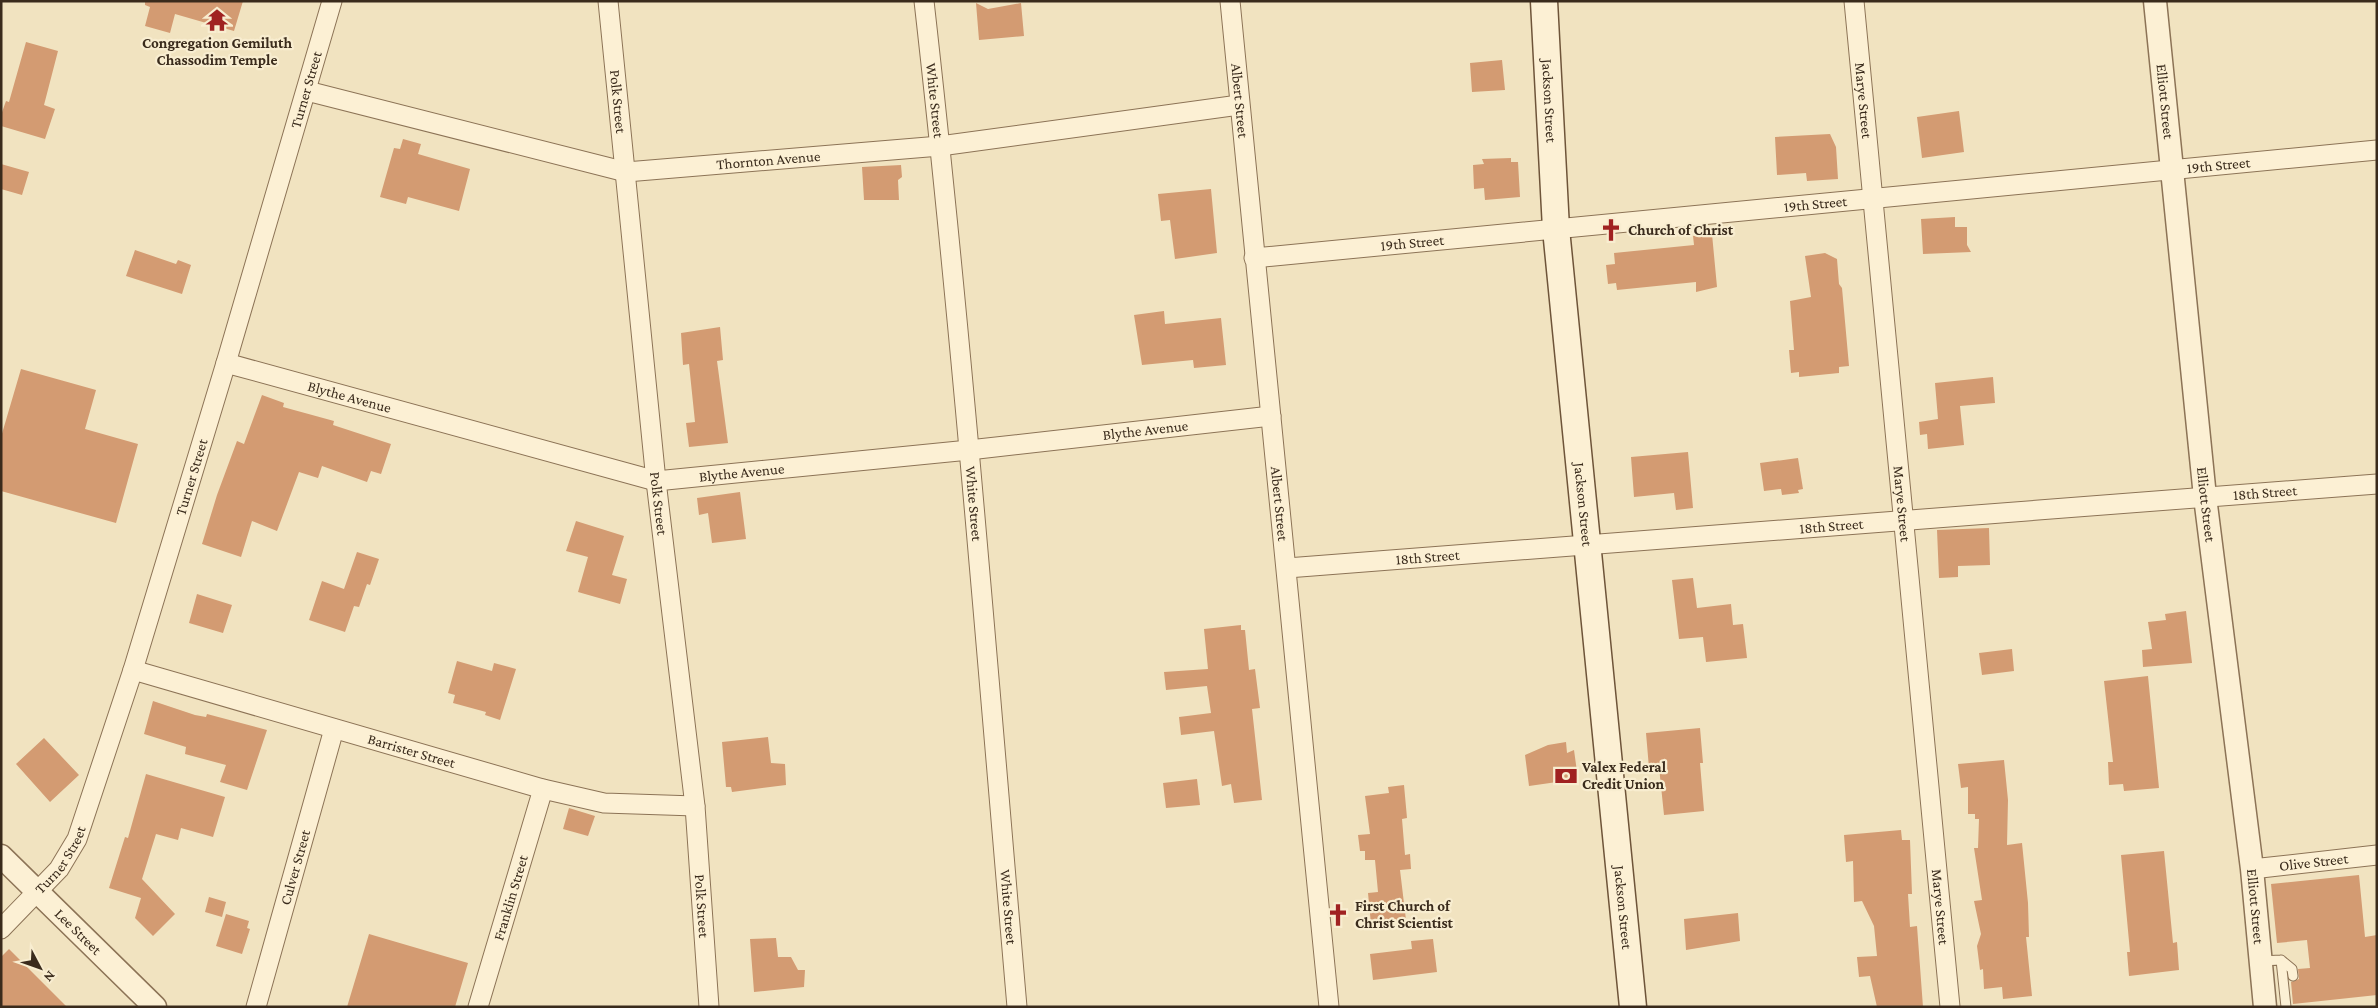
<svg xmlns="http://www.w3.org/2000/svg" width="2378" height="1008" font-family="'Crimson Pro',serif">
	<rect width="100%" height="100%" fill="#f1e3c0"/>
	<path fill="#d39b72" d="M145 1H243L234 31 175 14 170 33 145 26 150 7 145 5Z
		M976 3 988 9 1021 3 1024 36 979 40Z
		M26 42 58 51 44 105 55 109 45 139 1 126V115L6 101 9 102Z
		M1502 60 1505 90 1472 92 1470 63Z
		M1959 111 1964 152 1922 158 1917 117Z
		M1830 134 1836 147 1838 179 1807 181 1806 173 1777 175 1775 137Z
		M403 139 421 144 418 154 470 169 459 211 408 197 406 204 380 197 394 148 400 149Z
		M1511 158V162H1518L1520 197 1485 200 1484 188 1474 189 1473 165 1484 164 1482 159Z
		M1 164 29 172 22 195 1 189Z
		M901 165 902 177 898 180 899 200H864L862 167Z
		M1211 189 1217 253 1175 259 1170 220 1161 221 1158 194Z
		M1955 217V227H1967V245L1971 252 1923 254 1921 219Z
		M1712 234 1717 287 1696 292V282L1617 290 1616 283 1608 284 1606 265 1615 264 1614 253 1694 245 1693 236Z
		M135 250 176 264 178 260 191 265 182 294 126 276Z
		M1825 253 1837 259 1839 284 1842 288 1849 366 1839 367V373L1799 377V372L1791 373 1789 350H1794L1790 301 1811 297 1805 256Z
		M1164 311 1165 324 1221 318 1226 365 1194 368 1193 360 1142 365 1134 315Z
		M720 327 723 360 717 361 728 443 689 447 686 423 695 422 689 364 683 365 681 333Z
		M21 369 96 390 85 429 138 444 116 523 1 491V437Z
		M1993 377 1995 403 1960 406 1964 445 1928 449 1927 434 1920 435 1919 422 1938 419 1935 383Z
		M262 395 284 403 283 407 334 421 333 425 391 444 381 474 371 471 367 482 322 466 318 478 299 472 277 531 252 521 241 557 202 544 217 495 237 441 244 444Z
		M1688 452 1693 508 1676 510 1674 493 1634 497 1631 457Z
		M1798 458 1803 489 1798 490 1799 493 1782 495 1781 489 1764 491 1760 463Z
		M740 492 746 539 712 543 708 513 699 515 697 498Z
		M576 521 624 536 612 575 627 579 620 604 578 592 588 557 566 551Z
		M1989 528 1990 565 1958 566V577L1939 578 1937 530Z
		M357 552 379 559 370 585 367 584 359 607 354 606 345 632 309 620 322 581 344 589Z
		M1693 578 1697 608 1731 604 1733 625 1743 624 1747 658 1706 662 1703 637 1679 639 1672 580Z
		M197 594 232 605 223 633 189 623Z
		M2186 611 2192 663 2143 667 2142 650 2152 649 2148 622 2166 620 2165 614Z
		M1241 625V630H1245L1249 670 1255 669 1260 708 1252 709 1262 800 1234 803 1231 784 1222 786 1214 731 1181 735 1179 717 1211 713 1207 686 1166 690 1164 672 1208 669 1204 629Z
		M2012 649 2014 671 1982 675 1979 653Z
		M457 661 492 671 494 663 516 669 500 720 485 715 486 712 453 703 455 695 448 693Z
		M2148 676 2159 788 2124 791 2123 784 2109 785 2108 762H2113L2104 681Z
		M153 701 195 715 206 717 207 714 267 730 247 790 220 782 226 765 185 754 186 747 144 734Z
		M1700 728 1703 763H1700L1704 811 1664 815 1659 767 1649 768 1646 733Z
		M768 737 771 763 785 764 786 785 732 792 731 787H726L722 742Z
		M44 738 79 775 50 802 16 764Z
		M1566 742 1567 753 1574 750 1578 779 1529 786 1525 755 1548 745Z
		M2004 760 2008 800 2007 845 2022 843 2028 903 2029 937H2026L2032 996 2003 999 2002 987 1984 989 1983 969 1980 970 1977 946 1981 934 1974 901 1982 900 1974 848H1978L1979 819H1975V814H1968V787L1961 788 1958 764Z
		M146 774 225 797 213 837 181 828 178 840 156 834 142 879 175 914 153 936 135 918 141 898 109 888 125 837 128 838Z
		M1197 779 1200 805 1166 808 1163 783Z
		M1404 785 1407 818 1402 819 1405 855 1410 854 1411 869 1400 870 1406 920 1371 924 1368 893 1378 892 1375 860H1365V851H1360L1358 835 1370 834 1365 796 1389 793 1388 787Z
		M569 808 595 816 588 836 563 829Z
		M1901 830 1902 840H1910L1912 894H1908L1910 927 1917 926 1923 1007H1877L1870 976 1859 977 1857 957 1877 956 1874 926 1862 901 1854 902 1853 861 1846 862 1844 835Z
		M2164 851 2173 943 2177 942 2179 970 2129 976 2127 952H2130L2121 855Z
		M2359 875 2365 937 2377 935V995L2293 1004 2291 982 2299 979 2298 969 2310 968 2307 940 2277 943 2271 884Z
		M209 897 226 902 222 917 205 912Z
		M1738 913 1740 941 1686 950 1684 919Z
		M226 914 249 921 247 928 250 929 242 954 216 946Z
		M369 934 468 963 455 1007H347Z
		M776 938 778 957H791L798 970H805L804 987 754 992 750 939Z
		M1433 939 1437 972 1373 980 1370 954 1412 949 1411 941Z
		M9 949 67 1007H1V957Z"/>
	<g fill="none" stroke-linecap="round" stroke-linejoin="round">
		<defs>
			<path id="service" d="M2281 960 2292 969 2293 976
				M2261 961 2281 960 2286 1007"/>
			<g id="minor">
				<path id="s1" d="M608 1 656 481 695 806 709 1007"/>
				<path id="s2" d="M924 1C962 336 988 671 1017 1007"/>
				<path id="s3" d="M1230 1 1329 1007"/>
				<path id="s4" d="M1854 1 1950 1007"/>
				<path id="s5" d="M307 91 626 172 940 146 1239 105"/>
				<path id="s6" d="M1254 258 2377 150"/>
				<path id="s7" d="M226 363 656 481 969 450 1271 416"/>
				<path id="s8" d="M1287 568 2377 484"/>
				<path id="s9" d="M133 670 543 789 604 803 695 806"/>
				<path id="s10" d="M2252 869 2377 855"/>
				<path id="s11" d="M1 929 59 869 77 839 133 670 226 363 332 1"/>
				<path id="s12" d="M256 1007 334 729"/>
				<path id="s13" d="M478 1007 543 789"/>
			</g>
			<g id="tertiary">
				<path id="s14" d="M2155 1 2205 497 2252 869 2265 1007"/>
				<path id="s15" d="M1 856 155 1007"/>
			</g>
			<g id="secondary">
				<path id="s16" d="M1544 1 1556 229 1633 1007"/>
			</g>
		</defs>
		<use href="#service" stroke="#8c7356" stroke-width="11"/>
		<use href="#minor" stroke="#8c7356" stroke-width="21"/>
		<use href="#tertiary" stroke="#8c7356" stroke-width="25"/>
		<use href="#secondary" stroke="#6e5439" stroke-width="29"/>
		<use href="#service" stroke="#fcf0d4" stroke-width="9"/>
		<use href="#minor" stroke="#fcf0d4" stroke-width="19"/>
		<use href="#tertiary" stroke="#fcf0d4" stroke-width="22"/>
		<use href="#secondary" stroke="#fcf0d4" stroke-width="26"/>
	</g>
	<defs>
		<symbol id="temple-bare" viewBox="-9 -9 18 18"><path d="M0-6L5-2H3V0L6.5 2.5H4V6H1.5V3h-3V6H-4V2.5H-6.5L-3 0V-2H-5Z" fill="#a02221" stroke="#f8edd0" stroke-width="2.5" paint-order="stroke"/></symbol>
		<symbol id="church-bare" viewBox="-9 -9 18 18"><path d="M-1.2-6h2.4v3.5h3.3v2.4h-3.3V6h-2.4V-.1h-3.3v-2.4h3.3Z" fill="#a02221" stroke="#f8edd0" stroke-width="2.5" paint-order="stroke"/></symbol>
		<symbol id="bank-bare" viewBox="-9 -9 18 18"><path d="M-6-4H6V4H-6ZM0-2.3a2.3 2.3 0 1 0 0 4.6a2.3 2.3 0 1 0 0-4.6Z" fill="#a02221" stroke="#f8edd0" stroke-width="2.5" paint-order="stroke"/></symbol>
	</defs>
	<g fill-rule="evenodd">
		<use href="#temple-bare" x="201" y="4" width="32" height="32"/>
		<use href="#church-bare" x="1595" y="214" width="32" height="32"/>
		<use href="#bank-bare" x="1550" y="760" width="32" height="32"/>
		<use href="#church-bare" x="1322" y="899" width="32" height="32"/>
	</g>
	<g text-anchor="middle" stroke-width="4.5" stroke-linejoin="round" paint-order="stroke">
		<g font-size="15" font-weight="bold" fill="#3a2b1c" stroke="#f8edd0" text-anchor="start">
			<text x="217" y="48" text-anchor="middle">Congregation Gemiluth<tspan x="217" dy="17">Chassodim Temple</tspan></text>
			<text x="1628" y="235">Church of Christ</text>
			<text x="1582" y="772">Valex Federal<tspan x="1582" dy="17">Credit Union</tspan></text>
			<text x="1355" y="911">First Church of<tspan x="1355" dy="17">Christ Scientist</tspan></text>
		</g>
		<g font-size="15" fill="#3a2b1c" stroke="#f8edd0">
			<text dy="5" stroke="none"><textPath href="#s11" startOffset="902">Turner Street</textPath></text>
			<text dy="5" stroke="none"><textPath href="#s1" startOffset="101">Polk Street</textPath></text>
			<text dy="5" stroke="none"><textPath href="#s2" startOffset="100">White Street</textPath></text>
			<text dy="5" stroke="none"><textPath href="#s3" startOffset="100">Albert Street</textPath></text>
			<text dy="5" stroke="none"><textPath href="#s16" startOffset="100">Jackson Street</textPath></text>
			<text dy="5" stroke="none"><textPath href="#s4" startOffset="100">Marye Street</textPath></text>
			<text dy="5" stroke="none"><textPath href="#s14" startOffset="101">Elliott Street</textPath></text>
			<text dy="5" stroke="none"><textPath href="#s5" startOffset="472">Thornton Avenue</textPath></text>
			<text dy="5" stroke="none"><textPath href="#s6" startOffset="969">19th Street</textPath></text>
			<text dy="5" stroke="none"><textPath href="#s6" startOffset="564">19th Street</textPath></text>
			<text dy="5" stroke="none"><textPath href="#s6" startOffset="159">19th Street</textPath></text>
			<text dy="5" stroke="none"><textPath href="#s7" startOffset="128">Blythe Avenue</textPath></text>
			<text dy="5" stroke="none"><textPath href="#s7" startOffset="938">Blythe Avenue</textPath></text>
			<text dy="5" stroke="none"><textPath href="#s7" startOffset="532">Blythe Avenue</textPath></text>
			<text dy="5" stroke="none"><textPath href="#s11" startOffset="498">Turner Street</textPath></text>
			<text dy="5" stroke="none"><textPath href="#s8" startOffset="981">18th Street</textPath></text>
			<text dy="5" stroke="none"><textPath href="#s1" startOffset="505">Polk Street</textPath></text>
			<text dy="5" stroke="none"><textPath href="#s2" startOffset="505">White Street</textPath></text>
			<text dy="5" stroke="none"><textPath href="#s3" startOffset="505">Albert Street</textPath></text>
			<text dy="5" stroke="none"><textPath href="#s16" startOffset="505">Jackson Street</textPath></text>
			<text dy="5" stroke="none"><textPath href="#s4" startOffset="505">Marye Street</textPath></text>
			<text dy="5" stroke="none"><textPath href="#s14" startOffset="506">Elliott Street</textPath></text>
			<text dy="5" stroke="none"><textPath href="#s8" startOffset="546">18th Street</textPath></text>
			<text dy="5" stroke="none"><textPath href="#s8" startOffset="141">18th Street</textPath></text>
			<text dy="5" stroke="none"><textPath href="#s9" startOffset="290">Barrister Street</textPath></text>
			<text dy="5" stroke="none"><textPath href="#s11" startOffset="92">Turner Street</textPath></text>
			<text dy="5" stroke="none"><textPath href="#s10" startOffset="62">Olive Street</textPath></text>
			<text dy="5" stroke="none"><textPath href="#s12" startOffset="145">Culver Street</textPath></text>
			<text dy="5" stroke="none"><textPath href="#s13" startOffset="114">Franklin Street</textPath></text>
			<text dy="5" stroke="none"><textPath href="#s14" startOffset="911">Elliott Street</textPath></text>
			<text dy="5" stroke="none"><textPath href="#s1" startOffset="910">Polk Street</textPath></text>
			<text dy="5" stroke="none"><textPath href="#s2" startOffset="910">White Street</textPath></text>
			<text dy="5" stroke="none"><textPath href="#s16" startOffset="910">Jackson Street</textPath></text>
			<text dy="5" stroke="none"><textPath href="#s4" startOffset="910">Marye Street</textPath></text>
			<text dy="5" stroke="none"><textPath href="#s15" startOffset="108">Lee Street</textPath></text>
		</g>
	</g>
	<rect width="2378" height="1008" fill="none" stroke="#3a2b1c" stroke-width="5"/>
	<g transform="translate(40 968) rotate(131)" stroke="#f8edd0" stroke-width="4" paint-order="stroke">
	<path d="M0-4L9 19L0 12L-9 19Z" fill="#3a2b1c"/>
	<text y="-8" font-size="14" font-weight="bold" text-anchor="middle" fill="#3a2b1c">N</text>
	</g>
</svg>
